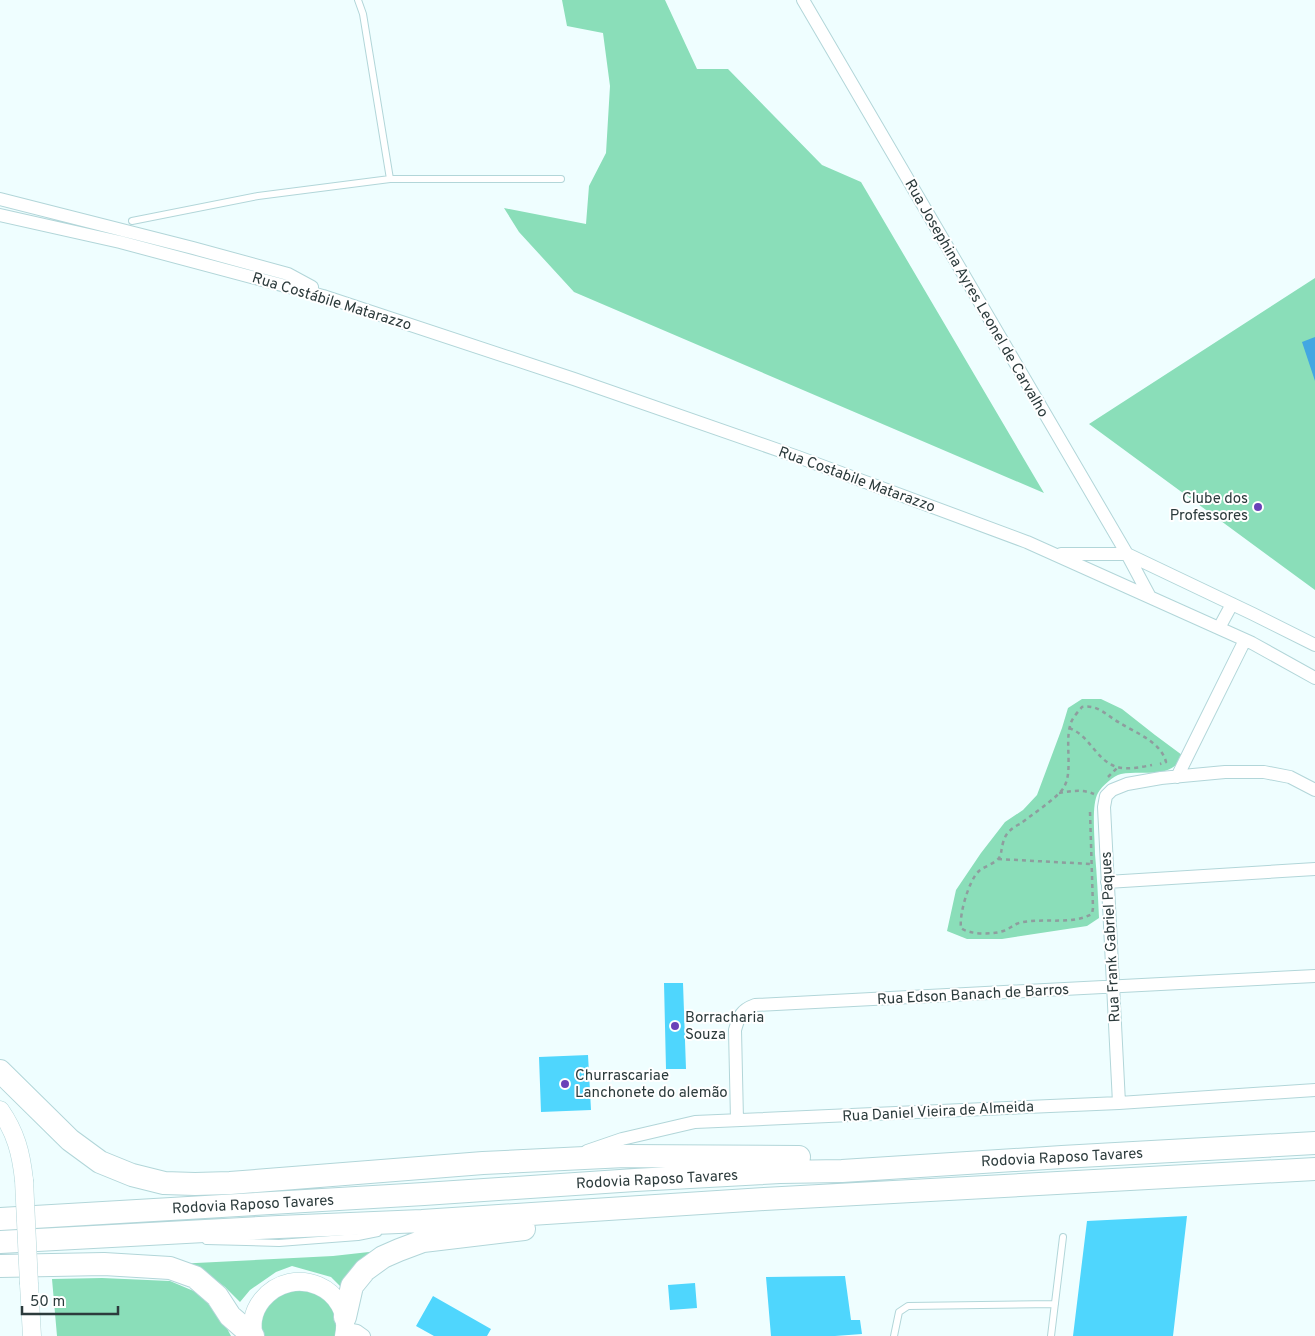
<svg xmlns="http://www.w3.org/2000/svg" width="1315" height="1336" font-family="Overpass,sans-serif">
	<rect width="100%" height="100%" fill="#effeff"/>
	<path fill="#8adeb9" d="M562 0H665L697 69H728L822 165 861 182 1044 493 574 292 519 232 504 208 586 224 589 186 606 153 610 86 603 33 567 26Z
		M1315 278V590L1089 424Z
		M1082 699H1101L1122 709 1155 735 1182 755C1174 780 1141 770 1121 774 1113 776 1102 786 1098 793 1091 805 1095 839 1095 854 1097 875 1098 897 1099 918L1087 926 1002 939H967L947 931 956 890 981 853 1005 822 1023 810 1037 795 1062 728 1068 708Z
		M378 1251 343 1289 331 1277 292 1266 276 1272 250 1290 240 1302 225 1287 213 1278 176 1264 333 1256Z
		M102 1278 170 1281 203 1295 222 1319 231 1336H57L52 1279Z
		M297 1286C304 1289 316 1291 323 1296 334 1305 339 1323 335 1336H258L263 1304Z"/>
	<path fill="#43a7e2" d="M1315 337V381L1302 342Z"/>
	<path fill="#4fd6fd" d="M664 983H683L686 1069H666Z
		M588 1055 591 1110 541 1112 539 1057Z
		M1187 1216 1173 1336H1073L1087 1221Z
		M845 1276 851 1320H860L862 1334 835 1336H771L766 1277Z
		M695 1283 697 1308 670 1310 668 1285Z
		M433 1296 491 1329 487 1336H434L416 1326Z"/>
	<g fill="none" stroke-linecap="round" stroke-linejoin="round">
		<defs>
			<path id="lane" d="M358 0 363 14 390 179
				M132 221 258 196 390 179H561
				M206 1241 279 1243 358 1237 378 1233
				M894 1336 899 1312 908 1306 1055 1304
				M1051 1336 1063 1237"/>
			<path id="street" d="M803 0 1127 554 1150 597
				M0 199 193 248 288 274 312 287
				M0 215 120 242 323 296 574 379 798 457 1027 542 1252 643 1315 678
				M1061 554H1127L1253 614 1315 645
				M1219 628 1232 604
				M1177 777 1245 640
				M1107 882 1315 869
				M1119 1103 1104 807 1106 796 1112 790 1127 784 1161 778 1225 772H1264L1290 777 1315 790
				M737 1120 735 1030C739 1016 741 1010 755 1005L1315 976
				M587 1151 622 1139 695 1122 1119 1103 1315 1090
				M346 1329 357 1331 364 1336"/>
			<path id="secondary" d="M0 1110C16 1133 21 1153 24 1180
				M29 1284 32 1336
				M253 1336C253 1331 252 1325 253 1320 254 1313 258 1305 262 1300 293 1262 354 1288 344 1336"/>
			<path id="highway" d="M0 1071 70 1140 100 1162 132 1175 164 1183 195 1184 230 1183 483 1163 625 1156 799 1157
				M0 1219 424 1194 635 1180 780 1172 842 1171 1062 1157 1315 1143
				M0 1242 279 1227 422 1221 764 1199 1315 1169
				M0 1266 104 1264 170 1268 195 1277 217 1296 230 1316 253 1336
				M345 1317 352 1286 365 1270 383 1257 399 1250 423 1241 524 1229"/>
		</defs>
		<use href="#lane" stroke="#b2d6d9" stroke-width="8"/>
		<use href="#street" stroke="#b2d6d9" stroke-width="14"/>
		<use href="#secondary" stroke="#b2d6d9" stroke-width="19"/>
		<use href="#highway" stroke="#b2d6d9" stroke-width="24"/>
		<path stroke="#8e9d9e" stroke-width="2.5" stroke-dasharray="4 4" stroke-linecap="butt" d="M1069 728C1090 735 1096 761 1117 767 1127 770 1142 767 1152 765
			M1108 777 1118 767
			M1059 793C1071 791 1083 789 1094 794
			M1090 812 1093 908 1092 914C1071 925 1046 918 1023 922 1016 923 1012 927 1006 930 994 935 970 935 961 928 959 914 969 880 979 871 985 866 994 864 999 858 1002 853 1001 849 1003 843 1005 834 1011 828 1020 824 1030 816 1059 797 1064 787 1073 772 1065 744 1070 726 1071 719 1078 712 1082 707 1098 704 1107 716 1120 723 1136 733 1161 742 1166 762L1160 764
			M998 859 1091 864"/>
		<use href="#lane" stroke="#fff" stroke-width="6"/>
		<use href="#street" stroke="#fff" stroke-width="12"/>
		<use href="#secondary" stroke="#fff" stroke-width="18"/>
		<use href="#highway" stroke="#fff" stroke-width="22"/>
		<defs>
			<path id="secondary-bridge" d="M24 1180 29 1284"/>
		</defs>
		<use href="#secondary-bridge" stroke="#b2d6d9" stroke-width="19" stroke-linecap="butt"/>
		<use href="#secondary-bridge" stroke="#fff" stroke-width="18"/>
	</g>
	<g fill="#6940b8" stroke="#fff" stroke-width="2">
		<circle cx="1258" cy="507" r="5"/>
		<circle cx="675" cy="1026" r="5"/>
		<circle cx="565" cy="1084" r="5"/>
	</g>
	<g text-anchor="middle" stroke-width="4" stroke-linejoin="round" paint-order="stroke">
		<g font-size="15" fill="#2c3b3c" stroke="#fff">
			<text transform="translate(977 298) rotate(60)" y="5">Rua Josephina Ayres Leonel de Carvalho</text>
			<text transform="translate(332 301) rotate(17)" y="5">Rua Costábile Matarazzo</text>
			<text transform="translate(857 479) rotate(20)" y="5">Rua Costabile Matarazzo</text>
			<text transform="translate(1110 937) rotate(-93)" y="5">Rua Frank Gabriel Paques</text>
			<text transform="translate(973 994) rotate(-3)" y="5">Rua Edson Banach de Barros</text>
			<text transform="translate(938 1111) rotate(-3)" y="5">Rua Daniel Vieira de Almeida</text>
			<text transform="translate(1062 1157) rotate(-3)" y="5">Rodovia Raposo Tavares</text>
			<text transform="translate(657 1179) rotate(-3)" y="5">Rodovia Raposo Tavares</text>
			<text transform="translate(253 1204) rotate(-3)" y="5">Rodovia Raposo Tavares</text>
		</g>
		<g font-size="15" fill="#2c3b3c" stroke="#fff" text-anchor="start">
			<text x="1248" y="503" text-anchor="end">Clube dos<tspan x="1248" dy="17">Professores</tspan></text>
			<text x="685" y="1022">Borracharia<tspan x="685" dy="17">Souza</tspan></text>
			<text x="575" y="1080">Churrascariae<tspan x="575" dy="17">Lanchonete do alemão</tspan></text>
		</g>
	</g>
	<path d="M22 1306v8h96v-8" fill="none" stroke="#2c3b3c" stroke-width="2.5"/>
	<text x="30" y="1306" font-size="15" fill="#2c3b3c" stroke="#ffffff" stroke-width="4" paint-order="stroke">50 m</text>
</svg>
